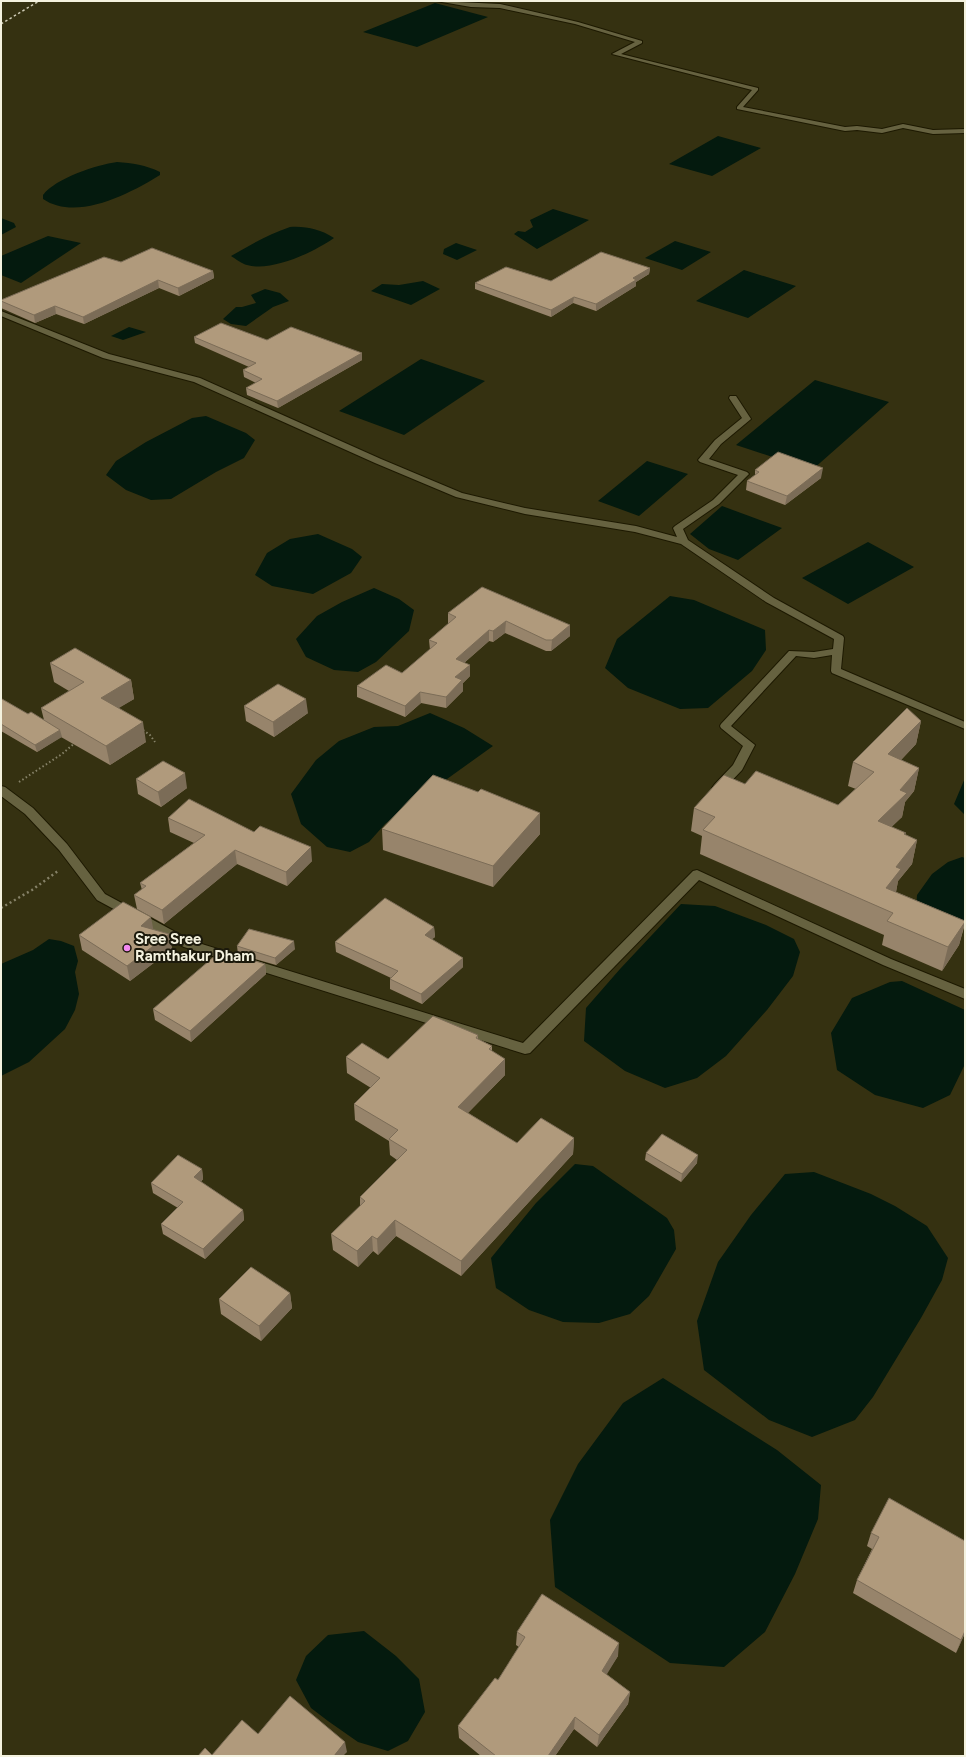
<svg xmlns="http://www.w3.org/2000/svg" width="966" height="1757" font-family="Figtree,sans-serif">
	<rect width="100%" height="100%" fill="#353111"/>
	<path fill="#041a0e" d="M435 3 488 17 417 47 363 32Z
		M718 136 761 148 712 176 669 164Z
		M117 162C132 163 146 165 160 172V175C131 193 77 222 43 199V195C56 178 96 165 117 162Z
		M553 209 589 220 537 249 514 234 518 231 525 232 533 227 530 220Z
		M1 218 14 223 16 227 1 235Z
		M290 227C306 226 320 229 334 238 314 252 272 272 247 265 242 264 236 259 231 256 250 245 269 234 290 227Z
		M48 236 81 243 21 283 1 275V256Z
		M675 241 711 252 682 270 645 258Z
		M456 243 477 250 457 260 443 254 444 249Z
		M744 270 796 286 748 318 696 301Z
		M423 281 440 289 411 305 371 291 382 284 399 285Z
		M265 289 280 293 289 301 273 307 246 326 231 324 223 319 236 307H242L256 303 251 295Z
		M129 327 146 332 123 340 111 336Z
		M421 359 485 381 404 435 339 411Z
		M815 380 889 402 812 470 736 445Z
		M206 416 246 433 255 440 244 458 216 472 171 499 151 500 126 490 106 475 116 461 146 442 192 418Z
		M647 461 688 474 639 516 598 501Z
		M722 506 782 528 738 560 709 549 690 534Z
		M318 534 352 549 362 557 351 573 313 594 272 586 255 575 267 553 290 539Z
		M868 542 914 567 848 604 802 578Z
		M374 588 399 599 414 610 409 631 376 662 358 672 334 670 306 657 296 639 317 616 342 602Z
		M670 596 694 600 765 630 766 650 752 671 708 708 680 709 628 688 605 668 617 639Z
		M430 713 464 728 493 746 447 779 430 788 385 824 369 842 350 852 327 847 301 824 291 794 316 760 339 741 374 727 398 726Z
		M965 778V815L954 804Z
		M962 857 965 858V926L948 928 916 910 917 895 932 874 948 862Z
		M681 904 715 906 766 925 794 939 800 952 793 976 767 1010 726 1056 697 1078 665 1088 625 1071 584 1041 586 1008 620 969Z
		M49 939 61 941 74 946 78 961 75 972 79 994 75 1010 65 1029 29 1062 1 1076V964L33 950Z
		M902 981 965 1010V1064L950 1095 923 1108 875 1095 837 1070 831 1033 852 998 890 982Z
		M575 1164 593 1166 667 1218 674 1230 676 1249 649 1296 630 1314 599 1323 563 1322 529 1310 496 1288 491 1258 536 1203Z
		M814 1172 871 1194 895 1206 927 1226 948 1258 942 1280 921 1318 873 1397 855 1420 812 1437 769 1420 704 1370 697 1321 718 1262 751 1215 785 1174Z
		M663 1378 777 1450 821 1485 818 1519 795 1574 765 1632 724 1667 670 1663 555 1587 550 1520 578 1464 623 1403Z
		M364 1631 396 1656 419 1679 425 1712 408 1741 388 1751 358 1742 328 1721 311 1708 296 1680 306 1656 328 1635Z"/>
	<g fill="none" stroke-linecap="round" stroke-linejoin="round">
		<defs>
			<path id="minor" d="M436 1 500 4 578 22 642 41V43L621 54 758 88V90L743 107 845 127 857 126 882 129 903 124 933 130 965 129V133L933 134 903 128 882 133 857 130 845 131 737 109V107L752 90 612 54 635 42 575 24 500 8 471 7Z
				M1 311 109 354 200 378 381 459 462 493 525 508 636 526 677 537 673 528 675 526 713 500 738 475 700 462 698 460 715 440 742 418 729 398 730 396H736L751 419 721 444 709 459 747 472 749 474 719 504 683 529 688 540 774 598 843 636 844 638 841 669 965 722V729L832 673 831 671 832 655 814 658 796 656 731 726 755 745 742 770 722 791H714L712 788 714 785 733 765 743 746 721 728 720 726 721 724 789 651 814 652 833 649 834 639 766 602 681 544 635 532 525 514 456 497 375 463 194 382 103 358 1 316Z
				M1 786 5 787 33 808 67 844 105 894 192 941 523 1043 693 871 697 870 891 959 965 989V999L883 965 699 880 530 1053 525 1054 184 947 97 900 59 850 25 814 1 796Z"/>
		</defs>
		<use href="#minor" stroke="#1d1900" stroke-width="2"/>
		<path stroke="#868268" stroke-width="2" stroke-dasharray="1.5 2.5" stroke-linecap="butt" d="M143 730 150 735 155 742
			M19 782 62 754 76 742"/>
		<path stroke="#868268" stroke-width="2.5" stroke-dasharray="2 3" stroke-linecap="butt" d="M1 908 32 890 58 871"/>
		<use href="#minor" fill="#666240" fill-rule="evenodd"/>
		<path stroke="#cdcab4" stroke-width="1.5" stroke-dasharray="2.5 2.5" stroke-linecap="butt" d="M1 24 39 1"/>
	</g>
	<path fill="#97846b" d="M121 262 213 271 214 278 179 296 159 288 84 324 56 314 35 323 1 308V300Z
		M650 268 649 274 636 282V286L596 311 573 303 551 317 475 289V283L551 281Z
		M194 337 267 340 362 353V360L278 408 247 395 246 388 256 383 244 377 243 370 249 367 195 343Z
		M755 470 821 478 785 505 746 490 747 481 755 475Z
		M448 613 570 625V636L551 651H546L505 633 493 642 489 641 464 663 470 676 463 683V691L446 708 421 703 405 717 357 697V686L402 673 430 650 429 640 448 624Z
		M50 663 131 680 134 699 118 708 146 742 110 765 61 737 37 752 1 731V700L28 714 44 720 41 708 69 691 54 682Z
		M244 706 308 713 274 737 246 721Z
		M921 721 916 744 901 760 919 768 914 791 905 802 902 817 891 827 905 835 917 840 912 864 898 881 896 892 965 921V924L959 945 942 971 882 945 884 935 700 854 702 836 691 831 694 808 745 784 838 805 856 789 848 786 853 762Z
		M136 779 187 788 161 807 138 794Z
		M478 792 540 813V834L493 887 383 850 382 829Z
		M168 818 312 861 287 886 237 864 164 924 137 909 134 895 142 890 140 883 194 843 170 832Z
		M434 927 435 937 432 939 463 967 422 1004 390 989V979L391 978 336 952 335 942Z
		M154 930 169 934 172 949 130 981 82 950 79 935Z
		M237 946 295 949 276 965 238 954Z
		M265 964 266 974 191 1042 155 1020 153 1009Z
		M478 1035V1039L492 1046V1051L505 1075 468 1113 517 1143 574 1138 573 1154 461 1276 396 1236 378 1255 373 1251 358 1267 333 1250 331 1234 360 1206V1197L397 1160 390 1155 389 1141 355 1120 354 1104 371 1088 347 1073 346 1057 388 1059Z
		M646 1153 697 1163 681 1182 645 1160Z
		M202 1169 203 1179 201 1182 243 1210 244 1220 205 1259 163 1234 161 1224 178 1208 153 1193 151 1183Z
		M290 1293 292 1308 261 1341 221 1314 219 1299Z
		M871 1533 965 1541V1633L956 1653 853 1593 857 1580 872 1549 867 1546Z
		M517 1632 618 1656 606 1674 630 1692 628 1704 597 1747 574 1729 555 1756H481L459 1738 458 1726 498 1680 519 1647 516 1645Z"/>
	<path fill="#7b6c57" d="M650 268 649 274 636 282V286L596 311V304L633 278Z
		M213 271 214 278 179 296 178 288Z
		M158 280 159 288 84 324 83 317Z
		M574 297 573 303 551 317V310Z
		M55 306 56 314 35 323 34 315Z
		M362 353V360L278 408 277 401Z
		M823 468 821 478 785 505 787 496Z
		M506 621 505 633 493 642V631Z
		M570 625V636L551 651 552 640Z
		M489 630V641L456 670V659Z
		M470 665V676L463 683V691L446 708V697L455 677Z
		M131 680 134 699 104 717 101 698Z
		M420 692 421 703 405 717V706Z
		M306 699 308 713 274 737 273 722Z
		M921 721 916 744 884 778 888 754Z
		M143 722 146 742 110 765 106 746Z
		M60 730 62 737 37 752 35 745Z
		M919 768 914 791 905 802 902 817 873 845 878 821 900 790Z
		M185 773 187 788 161 807 158 792Z
		M540 813V834L493 887V866Z
		M917 840 912 864 898 881 896 892 886 888 896 867Z
		M311 847 312 861 287 886 286 872Z
		M235 850 237 864 164 924 162 910Z
		M151 917 154 933 141 926Z
		M965 922 959 945 942 971 948 947Z
		M434 927 435 937 425 945V935Z
		M169 934 172 949 130 981 127 966Z
		M294 941 295 949 276 965 275 958Z
		M463 958V967L422 1004 421 994Z
		M265 964 266 974 191 1042 190 1031Z
		M505 1059V1075L458 1123V1107Z
		M574 1138 573 1154 461 1276V1261Z
		M698 1155 697 1163 681 1182 682 1174Z
		M202 1169 203 1179 196 1187 194 1177Z
		M243 1210 244 1220 205 1259 203 1249Z
		M395 1220 396 1236 378 1255 377 1239Z
		M372 1236 373 1251 358 1267 357 1251Z
		M290 1293 292 1308 261 1341 259 1326Z
		M965 1631V1633L956 1653 961 1640Z
		M619 1643 618 1656 601 1684 602 1671Z
		M630 1692 628 1704 597 1747 599 1735Z
		M575 1717 574 1729 555 1756H548Z
		M345 1742 347 1752 343 1756H334Z"/>
	<path fill="#b09a7c" stroke="#7b6c57" d="M152 248 213 271 178 288 158 280 83 317 55 306 34 315 1 301V300L104 257 121 262Z
		M601 252 650 268 633 278 636 280 596 304 574 297 551 310 475 283 506 267 551 281Z
		M221 323 267 340 291 327 362 353 277 401 246 388 262 379 243 370 256 363 194 337Z
		M778 452 823 468 787 496 747 481 759 472 755 470Z
		M482 587 570 625 552 640H546L506 621 493 631 489 630 456 659 470 665 455 677 462 680 446 697 420 692 405 706 357 686 386 665 402 673 437 643 429 640 456 617 448 613Z
		M75 648 131 680 101 698 143 722 106 746 41 708 84 682 50 663Z
		M278 684 306 699 273 722 244 706Z
		M2 699 28 714 31 712 60 730 35 745 1 724V700Z
		M907 708 921 721 888 754 919 768 900 790 907 793 878 821 906 833 904 834 917 840 896 867 901 869 886 888 965 921V922L948 947 887 921 893 913 703 830 715 817 694 808 724 775 745 784 756 771 838 805 874 772 853 762Z
		M163 761 185 773 158 792 136 779Z
		M433 775 478 792 481 789 540 813 493 866 382 829Z
		M189 799 254 832 260 826 311 847 286 872 235 850 162 910 134 895 146 886 140 883 205 835 168 818Z
		M385 898 434 927 425 935 463 958 421 994 390 979 398 971 335 942Z
		M123 902 151 917 141 926 169 934 127 966 79 935Z
		M249 929 294 941 275 958 237 946Z
		M230 953 265 964 190 1031 153 1009 217 954 227 957Z
		M433 1016 478 1035 476 1038 492 1046 489 1049 505 1059 458 1107 517 1143 541 1118 574 1138 461 1261 395 1220 377 1239 372 1236 357 1251 331 1234 365 1201 360 1197 407 1150 389 1139 398 1130 354 1104 380 1078 346 1057 362 1043 388 1059Z
		M662 1134 698 1155 682 1174 646 1153Z
		M178 1155 202 1169 194 1177 243 1210 203 1249 161 1224 183 1202 151 1183Z
		M251 1267 290 1293 259 1326 219 1299Z
		M889 1498 965 1541V1631L961 1640 857 1580 879 1537 871 1533Z
		M542 1594 619 1643 602 1671 630 1692 599 1735 575 1717 548 1756H496L458 1726 495 1678 498 1680 525 1637 517 1632Z
		M290 1696 345 1742 334 1756H198L205 1748 212 1755 242 1720 258 1734Z"/>
	<circle fill="#f489f1" stroke="#1b190b" stroke-width="1.5" cx="127" cy="948" r="4"/>
	<g text-anchor="middle" stroke-width="4" stroke-linejoin="round" paint-order="stroke">
		<g font-size="15" font-weight="bold" fill="#f4f2df" stroke="#1b190b" text-anchor="start">
			<text x="135" y="944">Sree Sree<tspan x="135" dy="17">Ramthakur Dham</tspan></text>
		</g>
	</g>
	<rect width="966" height="1757" fill="none" stroke="#f4f2df" stroke-width="4"/>
</svg>
